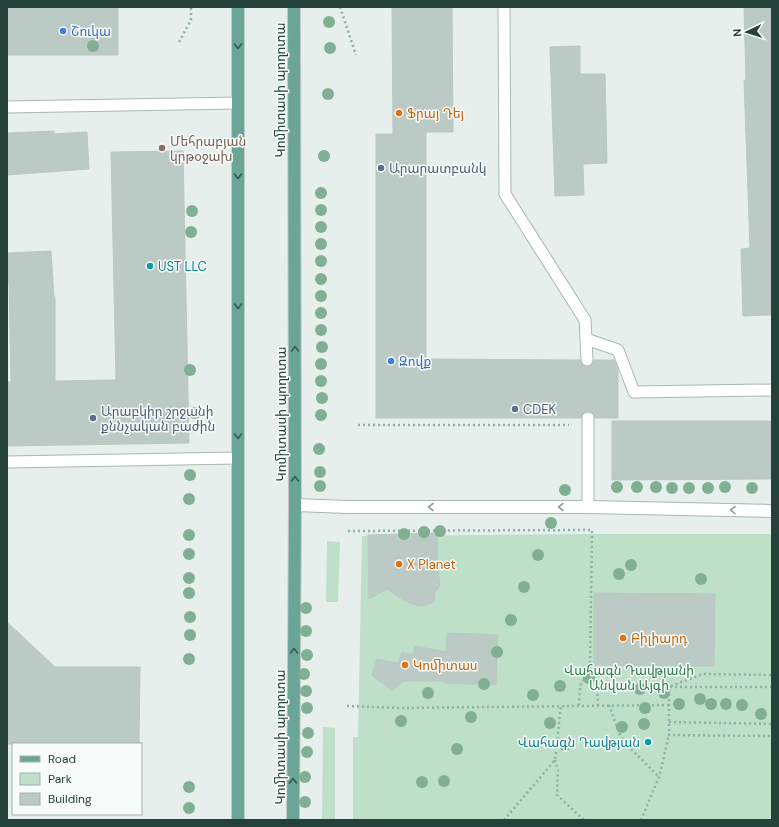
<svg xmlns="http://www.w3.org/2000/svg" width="779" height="827" font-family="'DM Sans','Noto Sans Armenian',sans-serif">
	<rect width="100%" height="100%" fill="#e6efeb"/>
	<path fill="#bfe0c8" d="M586 534H772V820H353V737H358L362 536Z
		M327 541 340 542 338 602H326Z
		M323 727 335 728V820H322Z"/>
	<path fill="#bbcac4" stroke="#b8c9c2" d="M7 7H118V55H7Z
		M392 7H452L453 132H426V359L580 360 581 364 587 367 591 366 594 360H614L618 370V418H595L594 414 588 411 584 412 581 418H376V134H393Z
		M744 7H772V315L743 316 741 249 750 248 744 80H746Z
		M580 46V74H605L607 163 583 164 584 195 555 196 550 47Z
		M54 131V134L87 132 89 169 7 175V133Z
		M183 151 189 443 7 446V382H11L9 282H7V253L51 251 54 297H55V381L116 380 111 152Z
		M612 421H772V479L612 480Z
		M437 533 438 570 440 586 435 592 434 602 423 606 415 605 405 601 387 589 369 599 368 535Z
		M594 593 715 594 714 666 594 665Z
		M7 622 55 667H140L139 744H7Z
		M447 633 498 635 496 685 444 683 445 681H404L392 691 372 675 377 659 398 663 402 652 413 655 415 646 446 652Z"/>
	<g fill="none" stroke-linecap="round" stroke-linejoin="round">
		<defs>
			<path id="lane" d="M504 7 505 194 585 320 587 360
				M7 107 238 103
				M586 339 618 350 634 392 772 390
				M7 462 238 458
				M588 507V418"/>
			<path id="street" d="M295 505 348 507H588L772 511"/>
			<path id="primary" d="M238 820V7
				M293 820 295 505 294 7"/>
		</defs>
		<use href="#lane" stroke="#a8b8b2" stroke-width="13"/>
		<use href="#street" stroke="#a8b8b2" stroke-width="14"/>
		<use href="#primary" stroke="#c2cac8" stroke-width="14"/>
		<path stroke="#86b3a5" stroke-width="2.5" stroke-dasharray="2 3" stroke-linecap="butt" d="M340 7 356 55
			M179 42 191 20V7
			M358 425H569
			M348 531 592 530 590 669 580 686 579 705
			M591 670 597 686 598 705
			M671 686 703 674 772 675
			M772 687H669V735L772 736
			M609 705 620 735 627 745 659 777
			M347 706 401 708 669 705
			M669 722 772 724
			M555 760 558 770 557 795 584 820
			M504 820 555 760 561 705
			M641 820 659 777 669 735"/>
		<use href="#lane" stroke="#fff" stroke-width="11"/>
		<use href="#street" stroke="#fff" stroke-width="12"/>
		<use href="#primary" stroke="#6aa596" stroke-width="12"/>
	</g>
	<g fill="#80af93">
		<circle cx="329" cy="22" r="6"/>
		<circle cx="93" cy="46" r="6"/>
		<circle cx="330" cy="48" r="6"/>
		<circle cx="328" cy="94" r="6"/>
		<circle cx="324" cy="156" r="6"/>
		<circle cx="321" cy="193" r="6"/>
		<circle cx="321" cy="210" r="6"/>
		<circle cx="192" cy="211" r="6"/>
		<circle cx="321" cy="227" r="6"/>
		<circle cx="191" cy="232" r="6"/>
		<circle cx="321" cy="244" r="6"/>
		<circle cx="321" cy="261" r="6"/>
		<circle cx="321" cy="279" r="6"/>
		<circle cx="321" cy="296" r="6"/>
		<circle cx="321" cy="313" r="6"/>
		<circle cx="321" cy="330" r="6"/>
		<circle cx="322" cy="347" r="6"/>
		<circle cx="321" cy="364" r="6"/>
		<circle cx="190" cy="370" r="6"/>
		<circle cx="321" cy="381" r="6"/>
		<circle cx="322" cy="398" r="6"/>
		<circle cx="195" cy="413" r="6"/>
		<circle cx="321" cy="415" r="6"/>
		<circle cx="319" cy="449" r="6"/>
		<circle cx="320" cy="472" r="6"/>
		<circle cx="190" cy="475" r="6"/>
		<circle cx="320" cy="486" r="6"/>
		<circle cx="617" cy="487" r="6"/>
		<circle cx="637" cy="487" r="6"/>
		<circle cx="656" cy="487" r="6"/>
		<circle cx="725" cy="487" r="6"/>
		<circle cx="672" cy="488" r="6"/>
		<circle cx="689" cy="488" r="6"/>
		<circle cx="708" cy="488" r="6"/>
		<circle cx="752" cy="488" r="6"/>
		<circle cx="565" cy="490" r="6"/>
		<circle cx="189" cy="499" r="6"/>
		<circle cx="551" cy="523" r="6"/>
		<circle cx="440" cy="531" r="6"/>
		<circle cx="424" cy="532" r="6"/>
		<circle cx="404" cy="534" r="6"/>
		<circle cx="189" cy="535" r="6"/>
		<circle cx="189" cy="554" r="6"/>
		<circle cx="538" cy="555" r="6"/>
		<circle cx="631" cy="565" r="6"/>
		<circle cx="619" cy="574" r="6"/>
		<circle cx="189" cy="578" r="6"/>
		<circle cx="701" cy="579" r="6"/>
		<circle cx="524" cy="587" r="6"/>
		<circle cx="189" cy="593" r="6"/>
		<circle cx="306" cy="608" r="6"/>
		<circle cx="190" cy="617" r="6"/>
		<circle cx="511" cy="620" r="6"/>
		<circle cx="306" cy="631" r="6"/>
		<circle cx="190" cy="635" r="6"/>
		<circle cx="497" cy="652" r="6"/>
		<circle cx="307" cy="655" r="6"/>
		<circle cx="189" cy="659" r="6"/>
		<circle cx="304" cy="674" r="6"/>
		<circle cx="589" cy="678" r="6"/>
		<circle cx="484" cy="684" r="6"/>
		<circle cx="560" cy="686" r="6"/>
		<circle cx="640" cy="689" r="6"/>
		<circle cx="306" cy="691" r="6"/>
		<circle cx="428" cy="693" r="6"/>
		<circle cx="664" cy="693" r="6"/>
		<circle cx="533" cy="695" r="6"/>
		<circle cx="700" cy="699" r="6"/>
		<circle cx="679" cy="704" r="6"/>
		<circle cx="711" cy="704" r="6"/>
		<circle cx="726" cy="704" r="6"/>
		<circle cx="742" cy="705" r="6"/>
		<circle cx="307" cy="708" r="6"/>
		<circle cx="645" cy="708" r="6"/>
		<circle cx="761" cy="714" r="6"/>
		<circle cx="471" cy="717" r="6"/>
		<circle cx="401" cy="721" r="6"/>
		<circle cx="550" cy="723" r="6"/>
		<circle cx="644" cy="724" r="6"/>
		<circle cx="622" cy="727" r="6"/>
		<circle cx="308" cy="733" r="6"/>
		<circle cx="565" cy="745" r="6"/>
		<circle cx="457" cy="749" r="6"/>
		<circle cx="307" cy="752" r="6"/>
		<circle cx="305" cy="777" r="6"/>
		<circle cx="444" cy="781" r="6"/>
		<circle cx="422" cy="782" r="6"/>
		<circle cx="189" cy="787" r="6"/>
		<circle cx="305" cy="802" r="6"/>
		<circle cx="189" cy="808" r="6"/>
	</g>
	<defs><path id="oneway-chevron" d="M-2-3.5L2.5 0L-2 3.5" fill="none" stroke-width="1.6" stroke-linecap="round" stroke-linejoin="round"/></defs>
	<g stroke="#365b51">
		<use href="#oneway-chevron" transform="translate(238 46) rotate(90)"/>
		<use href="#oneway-chevron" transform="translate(238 176) rotate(90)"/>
		<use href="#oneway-chevron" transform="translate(238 306) rotate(90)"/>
		<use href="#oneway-chevron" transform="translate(295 349) rotate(-90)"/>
		<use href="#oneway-chevron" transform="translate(238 436) rotate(90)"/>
		<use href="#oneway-chevron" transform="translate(295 479) rotate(-90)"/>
		<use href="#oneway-chevron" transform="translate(294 651) rotate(-90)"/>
		<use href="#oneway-chevron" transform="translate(293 781) rotate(-90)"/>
	</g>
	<g stroke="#92a09c">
		<use href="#oneway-chevron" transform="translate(431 507) rotate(-180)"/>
		<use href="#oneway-chevron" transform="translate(561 507) rotate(-180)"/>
		<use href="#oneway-chevron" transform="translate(733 510) rotate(-179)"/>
	</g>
	<g fill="#3f7fe0" stroke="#f7fbf9" stroke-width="1.5">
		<circle cx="63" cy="31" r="4"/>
		<circle cx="391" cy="361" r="4"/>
	</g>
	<g fill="#e8710a" stroke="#f7fbf9" stroke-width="1.5">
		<circle cx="399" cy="113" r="4"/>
		<circle cx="399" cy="564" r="4"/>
		<circle cx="623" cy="638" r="4"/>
		<circle cx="405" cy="665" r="4"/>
	</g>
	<circle fill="#8d6e63" stroke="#f7fbf9" stroke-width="1.5" cx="162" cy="148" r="4"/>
	<g fill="#5c6f8a" stroke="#f7fbf9" stroke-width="1.5">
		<circle cx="381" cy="168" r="4"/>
		<circle cx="515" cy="409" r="4"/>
		<circle cx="93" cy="418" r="4"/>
	</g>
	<g fill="#0f9aa8" stroke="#f7fbf9" stroke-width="1.5">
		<circle cx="150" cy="266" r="4"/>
		<circle cx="648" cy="742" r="4"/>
	</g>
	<g text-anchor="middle" stroke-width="3" stroke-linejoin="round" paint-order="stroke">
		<g font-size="13" fill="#366cbe" stroke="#f7fbf9" text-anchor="start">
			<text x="71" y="36">Շուկա</text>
			<text x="399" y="366">Զովք</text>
		</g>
		<g font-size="13" fill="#24423a" stroke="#f7fbf9">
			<text transform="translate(280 90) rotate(-90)" y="5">Կոմիտասի պողոտա</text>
			<text transform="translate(281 414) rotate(-90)" y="5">Կոմիտասի պողոտա</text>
			<text transform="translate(280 737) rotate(-90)" y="5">Կոմիտասի պողոտա</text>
		</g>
		<g font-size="13" fill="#c56008" stroke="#f7fbf9" text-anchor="start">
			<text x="407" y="118">Ֆրայ Դեյ</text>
			<text x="407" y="569">X Planet</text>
			<text x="631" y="643">Բիլիարդ</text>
			<text x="413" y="670">Կոմիտաս</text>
		</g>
		<g font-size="13" fill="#785e54" stroke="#f7fbf9" text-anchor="start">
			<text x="170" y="146">Մեհրաբյան<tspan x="170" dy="15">կրթօջախ</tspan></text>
		</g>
		<g font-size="13" fill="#4e5e75" stroke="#f7fbf9" text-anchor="start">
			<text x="389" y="173">Արարատբանկ</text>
			<text x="523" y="414">CDEK</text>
			<text x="101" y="416">Արաբկիր շրջանի<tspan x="101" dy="15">քննչական բաժին</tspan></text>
		</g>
		<g font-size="13" fill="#0d838f" stroke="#f7fbf9" text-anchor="start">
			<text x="158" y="271">UST LLC</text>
			<text x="640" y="747" text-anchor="end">Վահագն Դավթյան</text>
		</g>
		<g font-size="13" fill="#2d7a4b" stroke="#f7fbf9">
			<text x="629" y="675">Վահագն Դավթյանի<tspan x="629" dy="15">Անվան Այգի</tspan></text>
		</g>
	</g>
	<rect width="779" height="827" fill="none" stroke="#24423a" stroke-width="16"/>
	<rect x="12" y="743" width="130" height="72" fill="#f7fbf9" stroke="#a3b1ad"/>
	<rect x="20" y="756" width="20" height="6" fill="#6aa596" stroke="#a3b1ad"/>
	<text x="48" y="763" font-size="12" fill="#24423a">Road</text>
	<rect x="20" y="773" width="20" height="12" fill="#bfe0c8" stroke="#a3b1ad"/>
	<text x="48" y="783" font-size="12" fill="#24423a">Park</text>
	<rect x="20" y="793" width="20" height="12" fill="#bbcac4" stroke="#a3b1ad"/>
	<text x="48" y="803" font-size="12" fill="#24423a">Building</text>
	<g transform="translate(747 32) rotate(266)" stroke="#f7fbf9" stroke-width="3" paint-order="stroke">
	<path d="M0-3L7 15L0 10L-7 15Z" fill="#24423a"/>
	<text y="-6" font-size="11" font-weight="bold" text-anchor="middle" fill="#24423a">N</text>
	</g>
</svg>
